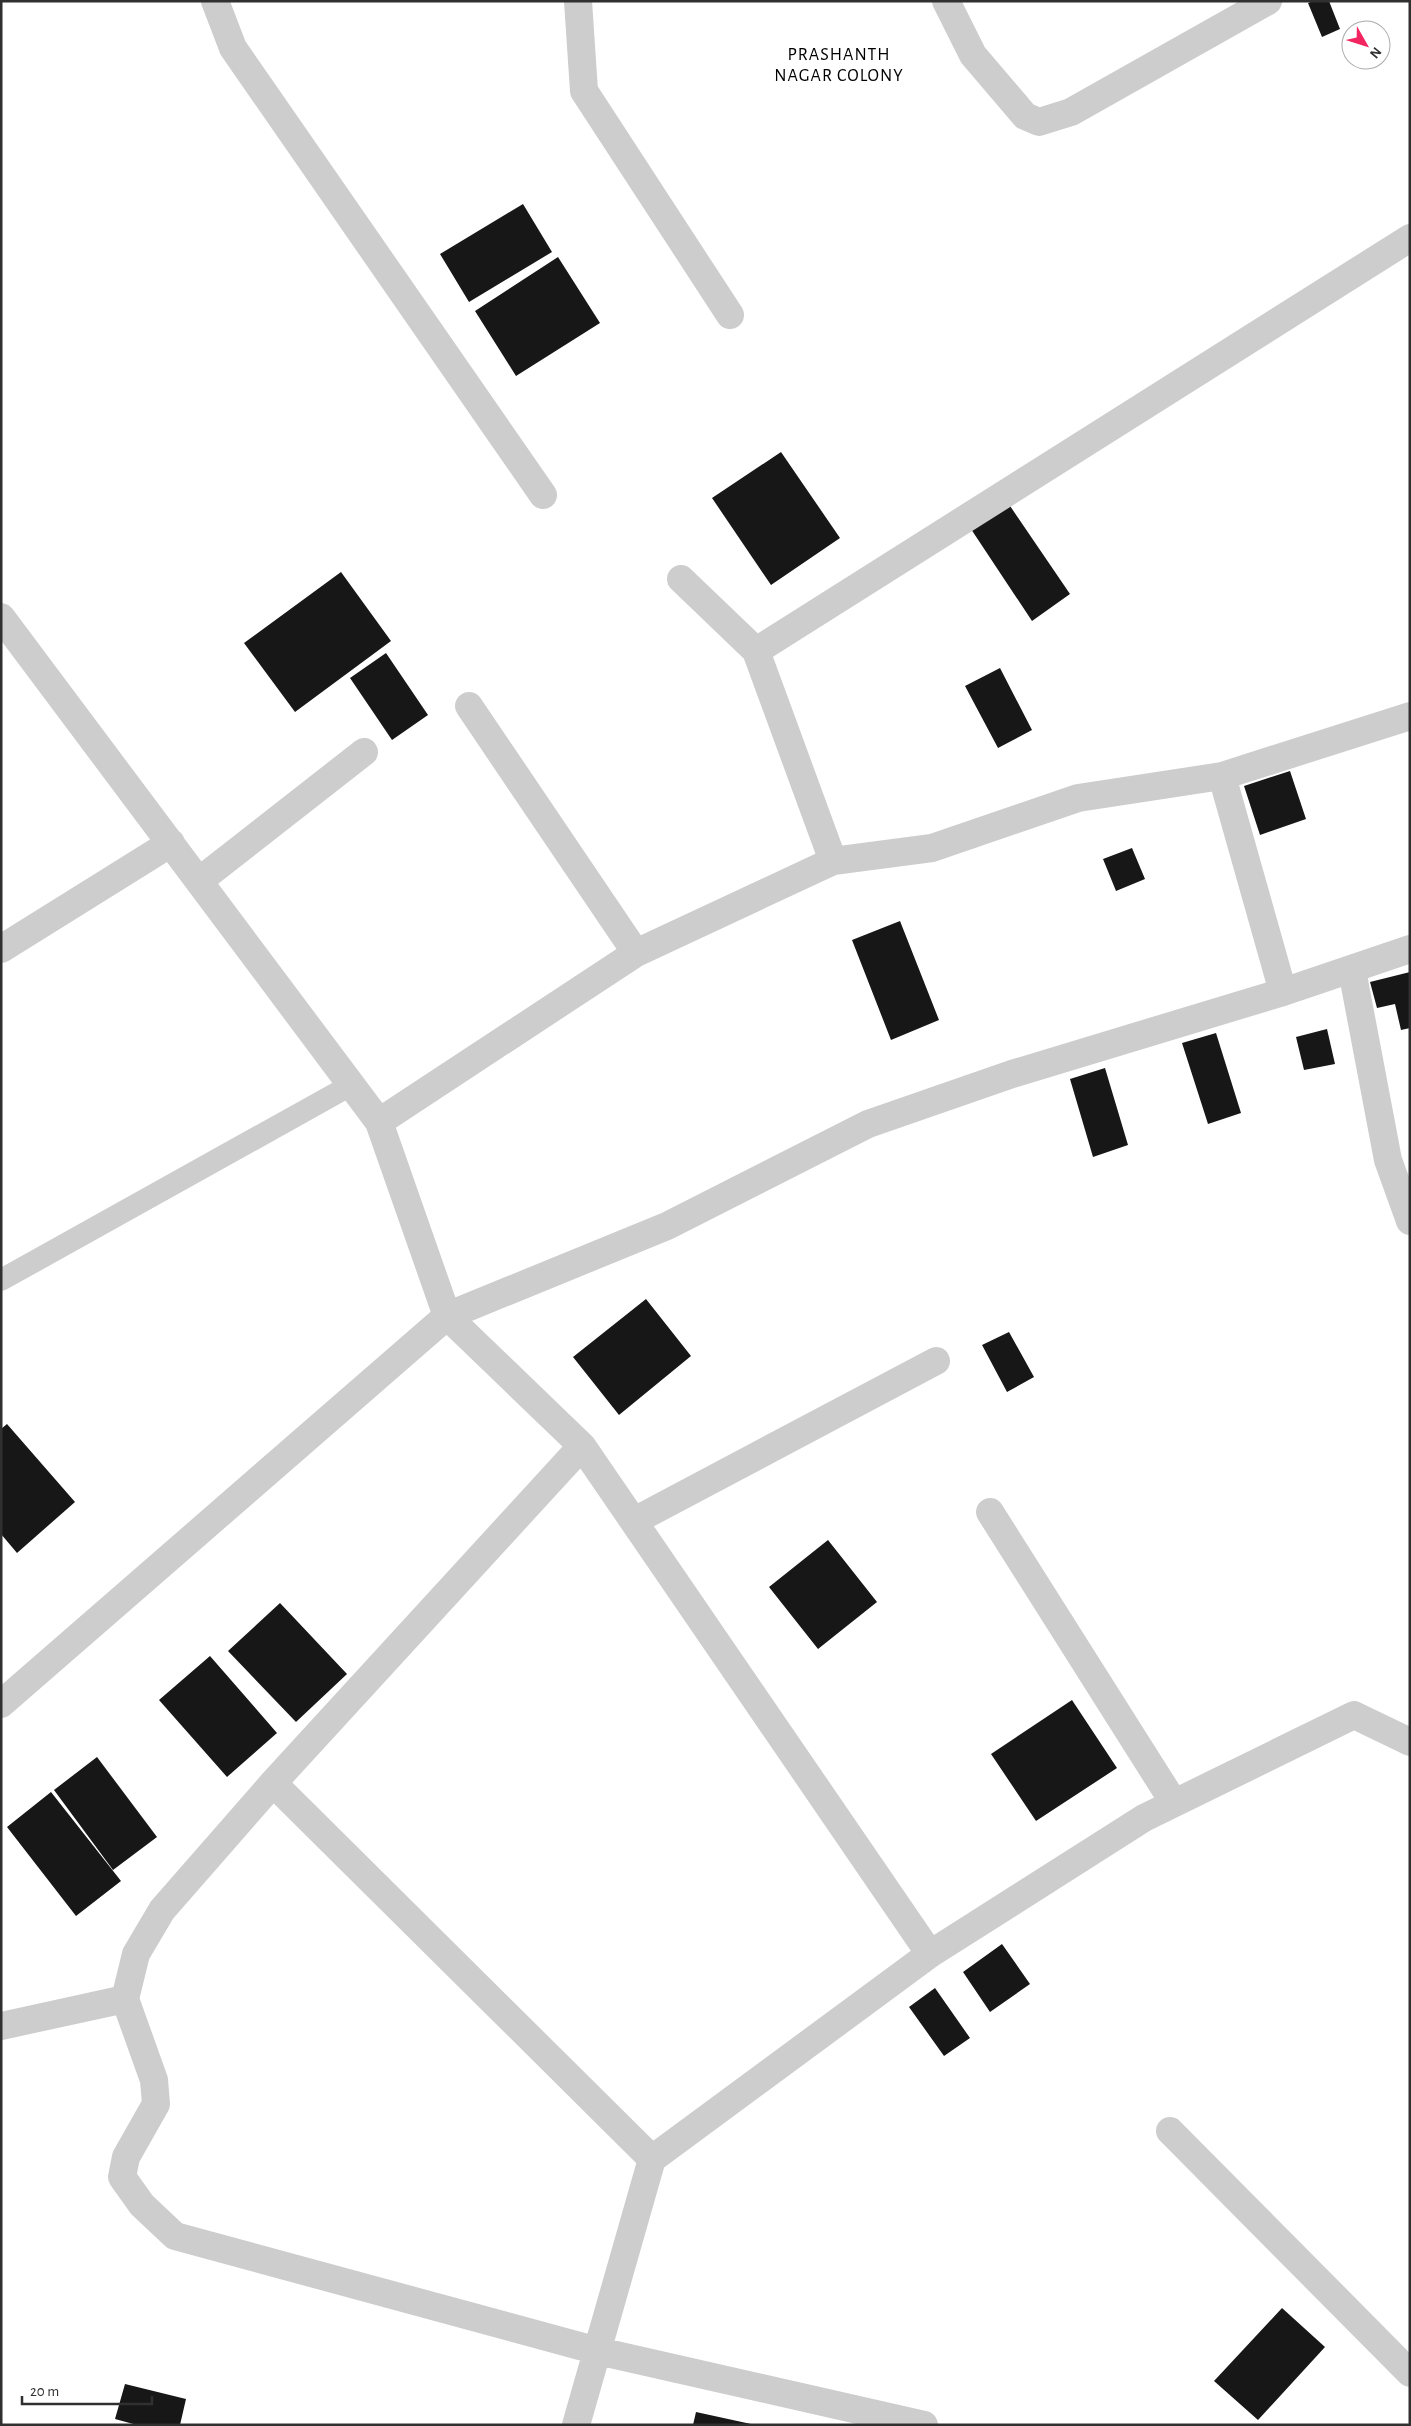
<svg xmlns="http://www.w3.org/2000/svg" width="1411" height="2426" font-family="'Alegreya Sans',sans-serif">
	<rect width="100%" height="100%" fill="#fff"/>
	<path fill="#171717" d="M1313 1H1329L1340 29 1322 37 1308 3Z
		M523 204 552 252 469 302 440 254Z
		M558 257 600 323 516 376 475 311Z
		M781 452 840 538 771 585 712 498Z
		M1006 500 1070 594 1032 621 969 526Z
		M341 572 391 641 295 712 244 643Z
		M386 653 428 715 392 740 350 678Z
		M1000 668 1032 730 998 748 965 686Z
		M1290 771 1306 819 1260 835 1244 786Z
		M1132 848 1145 879 1116 891 1103 859Z
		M900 921 939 1020 891 1040 852 940Z
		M1410 972V1028L1401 1030 1395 1004 1377 1008 1370 982Z
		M1327 1029 1335 1064 1304 1070 1296 1037Z
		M1216 1033 1241 1113 1208 1124 1182 1043Z
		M1105 1068 1128 1145 1093 1157 1070 1079Z
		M646 1299 691 1356 619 1415 573 1357Z
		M1009 1332 1034 1377 1007 1392 982 1345Z
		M7 1424 75 1502 17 1553 1 1534V1429Z
		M828 1540 877 1602 818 1649 769 1587Z
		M280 1603 347 1674 296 1722 228 1651Z
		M210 1656 277 1733 227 1777 159 1700Z
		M1072 1700 1117 1768 1036 1821 991 1754Z
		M97 1757 157 1837 113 1870 54 1790Z
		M51 1792 121 1881 76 1916 7 1827Z
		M1002 1944 1030 1984 990 2012 963 1972Z
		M935 1988 970 2038 944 2056 909 2007Z
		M1282 2308 1325 2347 1258 2420 1214 2381Z
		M125 2384 186 2399 180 2425H137L115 2419Z
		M696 2412 751 2424V2425H693Z"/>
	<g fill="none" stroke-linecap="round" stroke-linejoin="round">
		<path stroke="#cdcdcd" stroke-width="22" d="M1 1280 351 1085"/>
		<path stroke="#cdcdcd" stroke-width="28" d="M215 1 233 48 543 495
			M578 1 584 91 730 315
			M946 1 973 55 1025 116 1039 122 1071 112 1268 1
			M681 579 756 651 833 861 932 848 1078 798 1222 776 1410 716
			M1 617 379 1122 447 1316 582 1446 930 1954
			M756 651 1410 238
			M469 706 636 953
			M1222 776 1283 992 1410 949
			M199 881 364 752
			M1 949 171 843
			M1352 970 1388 1160 1410 1221
			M379 1122 636 953 833 861
			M582 1446 273 1783 162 1910 136 1954 125 1999 154 2080 156 2104 126 2157 122 2177 142 2205 175 2236 598 2351 924 2425
			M990 1512 1174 1803
			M634 1521 936 1361
			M1 1704 447 1316 667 1226 868 1124 1012 1074 1283 992
			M273 1783 652 2159
			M1 2026 125 1999
			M1170 2131 1410 2373
			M576 2425 652 2159 930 1954 1144 1818 1354 1715 1410 1742"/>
	</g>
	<g text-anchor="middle" stroke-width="5" stroke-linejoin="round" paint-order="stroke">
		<g font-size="18" letter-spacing="1" fill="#000" stroke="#fff">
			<text x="839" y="60">PRASHANTH<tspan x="839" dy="21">NAGAR COLONY</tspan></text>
		</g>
	</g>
	<rect width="1411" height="2426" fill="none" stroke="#303030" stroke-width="5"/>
	<g transform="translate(1366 45) rotate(129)"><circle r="24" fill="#ffffff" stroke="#acacac"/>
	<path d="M0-4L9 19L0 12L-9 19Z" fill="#f32561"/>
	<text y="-8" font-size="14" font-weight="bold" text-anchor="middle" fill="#303030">N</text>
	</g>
	<path d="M22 2396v8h130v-8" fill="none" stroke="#303030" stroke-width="2.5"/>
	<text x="30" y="2396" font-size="15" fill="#303030" stroke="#ffffff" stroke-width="4" paint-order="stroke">20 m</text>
</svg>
